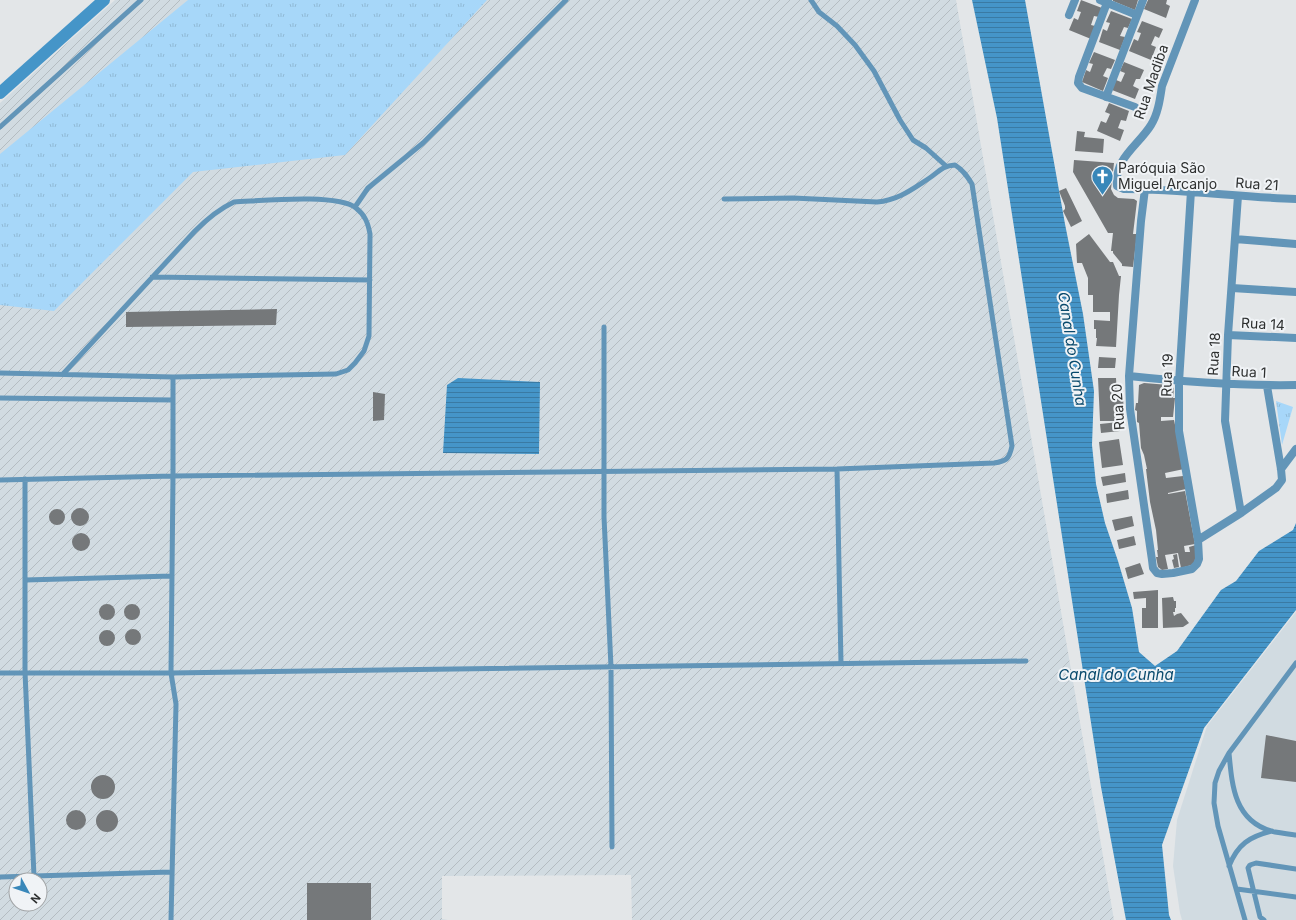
<svg xmlns="http://www.w3.org/2000/svg" width="1296" height="920" font-family="Inter,sans-serif">
	<defs>
		<pattern id="industrial-furrows" width="10" height="10" patternUnits="userSpaceOnUse"><rect width="10" height="10" fill="#d1dbe1"/><path d="M-1 1l2-2M0 10L10 0M9 11l2-2" fill="none" stroke="#b4bcc1"/></pattern>
		<pattern id="grass-tufts" width="24" height="20" patternUnits="userSpaceOnUse"><rect width="24" height="20" fill="#a7d7f9"/><path d="M3 7l-1-3M5 7V3M7 7l1-3M15 17l-1-3M17 17v-4M19 17l1-3" fill="none" stroke="#90b9d6"/></pattern>
		<pattern id="water-rules" width="6" height="5" patternUnits="userSpaceOnUse"><rect width="6" height="5" fill="#4595c8"/><path d="M0 2.5h6" fill="none" stroke="#3a7aa3"/></pattern>
	</defs>
	<rect width="100%" height="100%" fill="#e3e6e8"/>
	<path fill="#d1dbe1" d="M1296 612V920H1182L1180 913 1173 866 1177 820 1207 726Z"/>
	<path fill="url(#industrial-furrows)" fill-rule="evenodd" d="M115 0H956L1114 920H632L631 875 442 876V919L448 920H0V103ZM16 880H40V904H16Z"/>
	<path fill="url(#grass-tufts)" d="M188 0H487L345 155 193 172 54 311 0 305V154Z
		M1276 401 1293 407 1282 445Z"/>
	<path fill="url(#water-rules)" d="M972 0H1025L1065 224 1083 314 1094 391 1092 445 1096 484 1105 523 1118 561 1132 608 1139 652 1155 666 1177 651 1221 590 1236 581 1259 551 1293 530 1296 523V610L1204 728 1162 845 1169 915 1171 920H1126L1101 787 997 118Z
		M458 378 540 382 539 454 443 453 447 385Z"/>
	<g fill="none" stroke-linecap="round" stroke-linejoin="round">
		<path stroke="#4595c8" stroke-width="12" d="M0 93 104 0"/>
	</g>
	<path fill="#75787a" d="M1081 0 1102 8 1099 17 1094 16 1091 25 1095 26 1091 39 1069 30 1074 18 1078 20 1081 12 1077 11Z
		M1113 0H1138L1135 10 1113 1Z
		M1148 0H1167L1166 4 1170 6 1166 18 1144 9Z
		M1111 11 1132 19 1128 28 1124 27 1120 36 1125 37 1120 50 1099 42 1103 29 1107 31 1110 23 1106 22Z
		M1142 21 1163 29 1159 38 1155 36 1151 45 1156 47 1151 60 1129 51 1134 39 1138 41 1141 33 1137 32Z
		M1094 52 1115 60 1111 69 1107 68 1103 76 1108 78 1103 91 1082 82 1086 70 1090 72 1093 64 1089 63Z
		M1124 62 1144 70 1140 79H1136L1133 86 1139 89 1135 99 1112 90 1116 80 1121 82 1125 73 1120 71Z
		M1109 103 1129 111 1126 121 1121 120 1118 128 1124 130 1120 141 1097 131 1101 121 1106 123 1110 114 1105 112Z
		M1077 131 1085 132 1084 137 1104 139 1103 153 1075 151Z
		M1074 160 1114 163 1111 189 1114 195 1118 198 1134 199 1137 201 1133 234H1137L1133 267 1122 266V264L1113 253V251H1111L1113 233H1108L1077 179 1073 172Z
		M1066 188 1082 221 1071 227 1063 211 1065 209V206L1059 191Z
		M1089 234 1110 262H1113L1119 276H1121L1119 295 1116 347 1096 346 1097 338H1096V329H1094V320L1110 321V312H1093V295H1088V278L1082 263H1077L1076 244Z
		M277 309 276 325 126 327V312Z
		M1099 357 1116 358 1115 368H1098Z
		M1098 378H1116L1117 398 1123 397 1124 414 1117 415V421H1100Z
		M1144 383 1169 385V387L1174 388 1173 398H1175L1173 417H1161V421L1174 420 1184 469 1165 473 1166 478 1183 476 1186 489 1168 493V494L1185 491 1195 544 1184 546 1185 552H1190L1189 547 1196 545 1195 564 1181 568 1178 553 1165 555 1168 569 1162 570 1158 567 1156 557H1158L1157 550H1158L1156 530 1150 502 1146 469H1147L1144 455 1141 448 1139 423 1137 422V411L1135 410 1136 403H1138L1139 385Z
		M373 392 385 394 384 420 373 421Z
		M1119 422 1120 431 1101 433 1100 424Z
		M1119 439 1123 465 1102 468 1099 442Z
		M1125 473 1126 482 1103 486 1101 477Z
		M1128 490 1129 499 1107 503 1106 494Z
		M71 517a9 9 0 1 1 18 0a9 9 0 1 1-18 0Z
		M49 517a8 8 0 1 1 16 0a8 8 0 1 1-16 0Z
		M1132 516 1134 526 1115 531 1112 520Z
		M72 542a9 9 0 1 1 18 0a9 9 0 1 1-18 0Z
		M1134 536 1136 545 1119 549 1117 540Z
		M1177 554 1179 567 1174 568 1172 560 1174 559 1173 555Z
		M1140 563 1144 574 1128 579 1125 568Z
		M1158 590V628H1142V608H1146V598L1134 599 1133 592Z
		M1173 597 1174 601H1176V608H1175V612H1173L1174 616 1177 614 1181 613 1189 623 1183 627 1163 628 1162 598Z
		M124 612a8 8 0 1 1 16 0a8 8 0 1 1-16 0Z
		M99 612a8 8 0 1 1 16 0a8 8 0 1 1-16 0Z
		M125 637a8 8 0 1 1 16 0a8 8 0 1 1-16 0Z
		M99 638a8 8 0 1 1 16 0a8 8 0 1 1-16 0Z
		M1266 735 1296 741V782L1261 778Z
		M91 787a12 12 0 1 1 24 0a12 12 0 1 1-24 0Z
		M66 820a10 10 0 1 1 20 0a10 10 0 1 1-20 0Z
		M96 821a11 11 0 1 1 22 0a11 11 0 1 1-22 0Z
		M307 883H371V920H307Z"/>
	<g fill="none" stroke-linecap="round" stroke-linejoin="round">
		<path stroke="#6295b8" stroke-width="5" d="M811 0 819 12 837 26 855 45 874 71 900 120 913 140 926 148 946 166
			M0 127 141 0
			M355 207 368 188 423 143 566 0
			M152 277 370 280
			M604 327V517L611 667 612 847
			M0 373 173 377 336 374 348 370 355 363 364 351 369 336 370 234C368 223 365 215 356 208 337 193 260 201 234 202 219 209 207 219 195 231L63 374
			M0 398 173 400
			M837 469 841 663
			M25 479V672L34 876
			M0 480 173 476 837 469 994 463C1006 461 1009 460 1012 446L972 184C967 176 963 170 955 165 941 166 939 172 928 179 911 190 898 200 877 202L793 198 724 199
			M25 580 172 576
			M0 673H171L1026 661
			M1229 753C1232 785 1234 820 1271 831 1279 833 1288 834 1296 835
			M1229 866C1238 844 1249 837 1272 831
			M0 877 171 872
			M1237 889 1296 897
			M171 920 176 704 171 673 173 476V377
			M1245 920 1218 826 1214 803 1215 783 1219 771 1229 753 1296 663
			M1264 920 1260 917 1248 868 1250 865 1256 863 1296 869"/>
		<path stroke="#6295b8" stroke-width="8" d="M1100 0 1137 15
			M1108 0 1079 77 1078 83 1082 88 1135 107
			M1195 0 1162 86C1160 99 1158 114 1151 125 1138 146 1114 158 1117 186L1124 189C1181 189 1238 197 1296 199
			M1069 15 1075 0
			M1106 97 1143 0
			M1145 189 1141 221 1129 376 1130 409 1152 560 1153 568 1157 573 1162 574 1173 573 1192 569 1197 564 1199 559 1198 540 1179 431V382L1191 191
			M1238 196 1228 335 1225 421 1241 513
			M1235 239 1296 244
			M1232 288 1296 292
			M1228 335 1296 338
			M1129 376C1185 382 1240 386 1296 385
			M1281 469 1296 449
			M1198 540 1241 513 1276 488 1282 480 1281 469 1267 386"/>
	</g>
	<defs>
		<symbol id="church-pin" viewBox="-11 -11 22 30"><path d="M0 17L-7.5 6A9.5 9.5 0 1 1 7.5 6Z" fill="#3887b9" stroke="#f0f3f6"/><path d="M-1.2-6h2.4v3.5h3.3v2.4h-3.3V6h-2.4V-.1h-3.3v-2.4h3.3Z" fill="#fff"/></symbol>
	</defs>
	<g fill-rule="evenodd">
		<use href="#church-pin" x="1090" y="164" width="25" height="34"/>
	</g>
	<g text-anchor="middle" stroke-width="4" stroke-linejoin="round" paint-order="stroke">
		<g font-size="14" fill="#2e3030" stroke="#f0f3f6">
			<text transform="translate(1151 82) rotate(-71)" y="5">Rua Madiba</text>
			<text transform="translate(1257 184) rotate(4)" y="5">Rua 21</text>
			<text transform="translate(1263 324) rotate(3)" y="5">Rua 14</text>
			<text transform="translate(1214 354) rotate(-87)" y="5">Rua 18</text>
			<text transform="translate(1249 372) rotate(3)" y="5">Rua 1</text>
			<text transform="translate(1167 375) rotate(-88)" y="5">Rua 19</text>
			<text transform="translate(1118 407) rotate(-94)" y="5">Rua 20</text>
		</g>
		<g font-size="14" fill="#2e3030" stroke="#f0f3f6" text-anchor="start">
			<text x="1118" y="173">Paróquia São<tspan x="1118" dy="16">Miguel Arcanjo</tspan></text>
		</g>
		<g font-size="15" font-style="italic" fill="#08496c" stroke="#f0f3f6">
			<text transform="translate(1072 349) rotate(81)" y="5">Canal do Cunha</text>
			<text x="1116" y="680">Canal do Cunha</text>
		</g>
	</g>
	<g transform="translate(28 892) rotate(130)"><circle r="19" fill="#f0f3f6" stroke="#a2a5a7"/>
	<path d="M0-3L7 15L0 10L-7 15Z" fill="#3887b9"/>
	<text y="-6" font-size="11" font-weight="bold" text-anchor="middle" fill="#2e3030">N</text>
	</g>
</svg>
